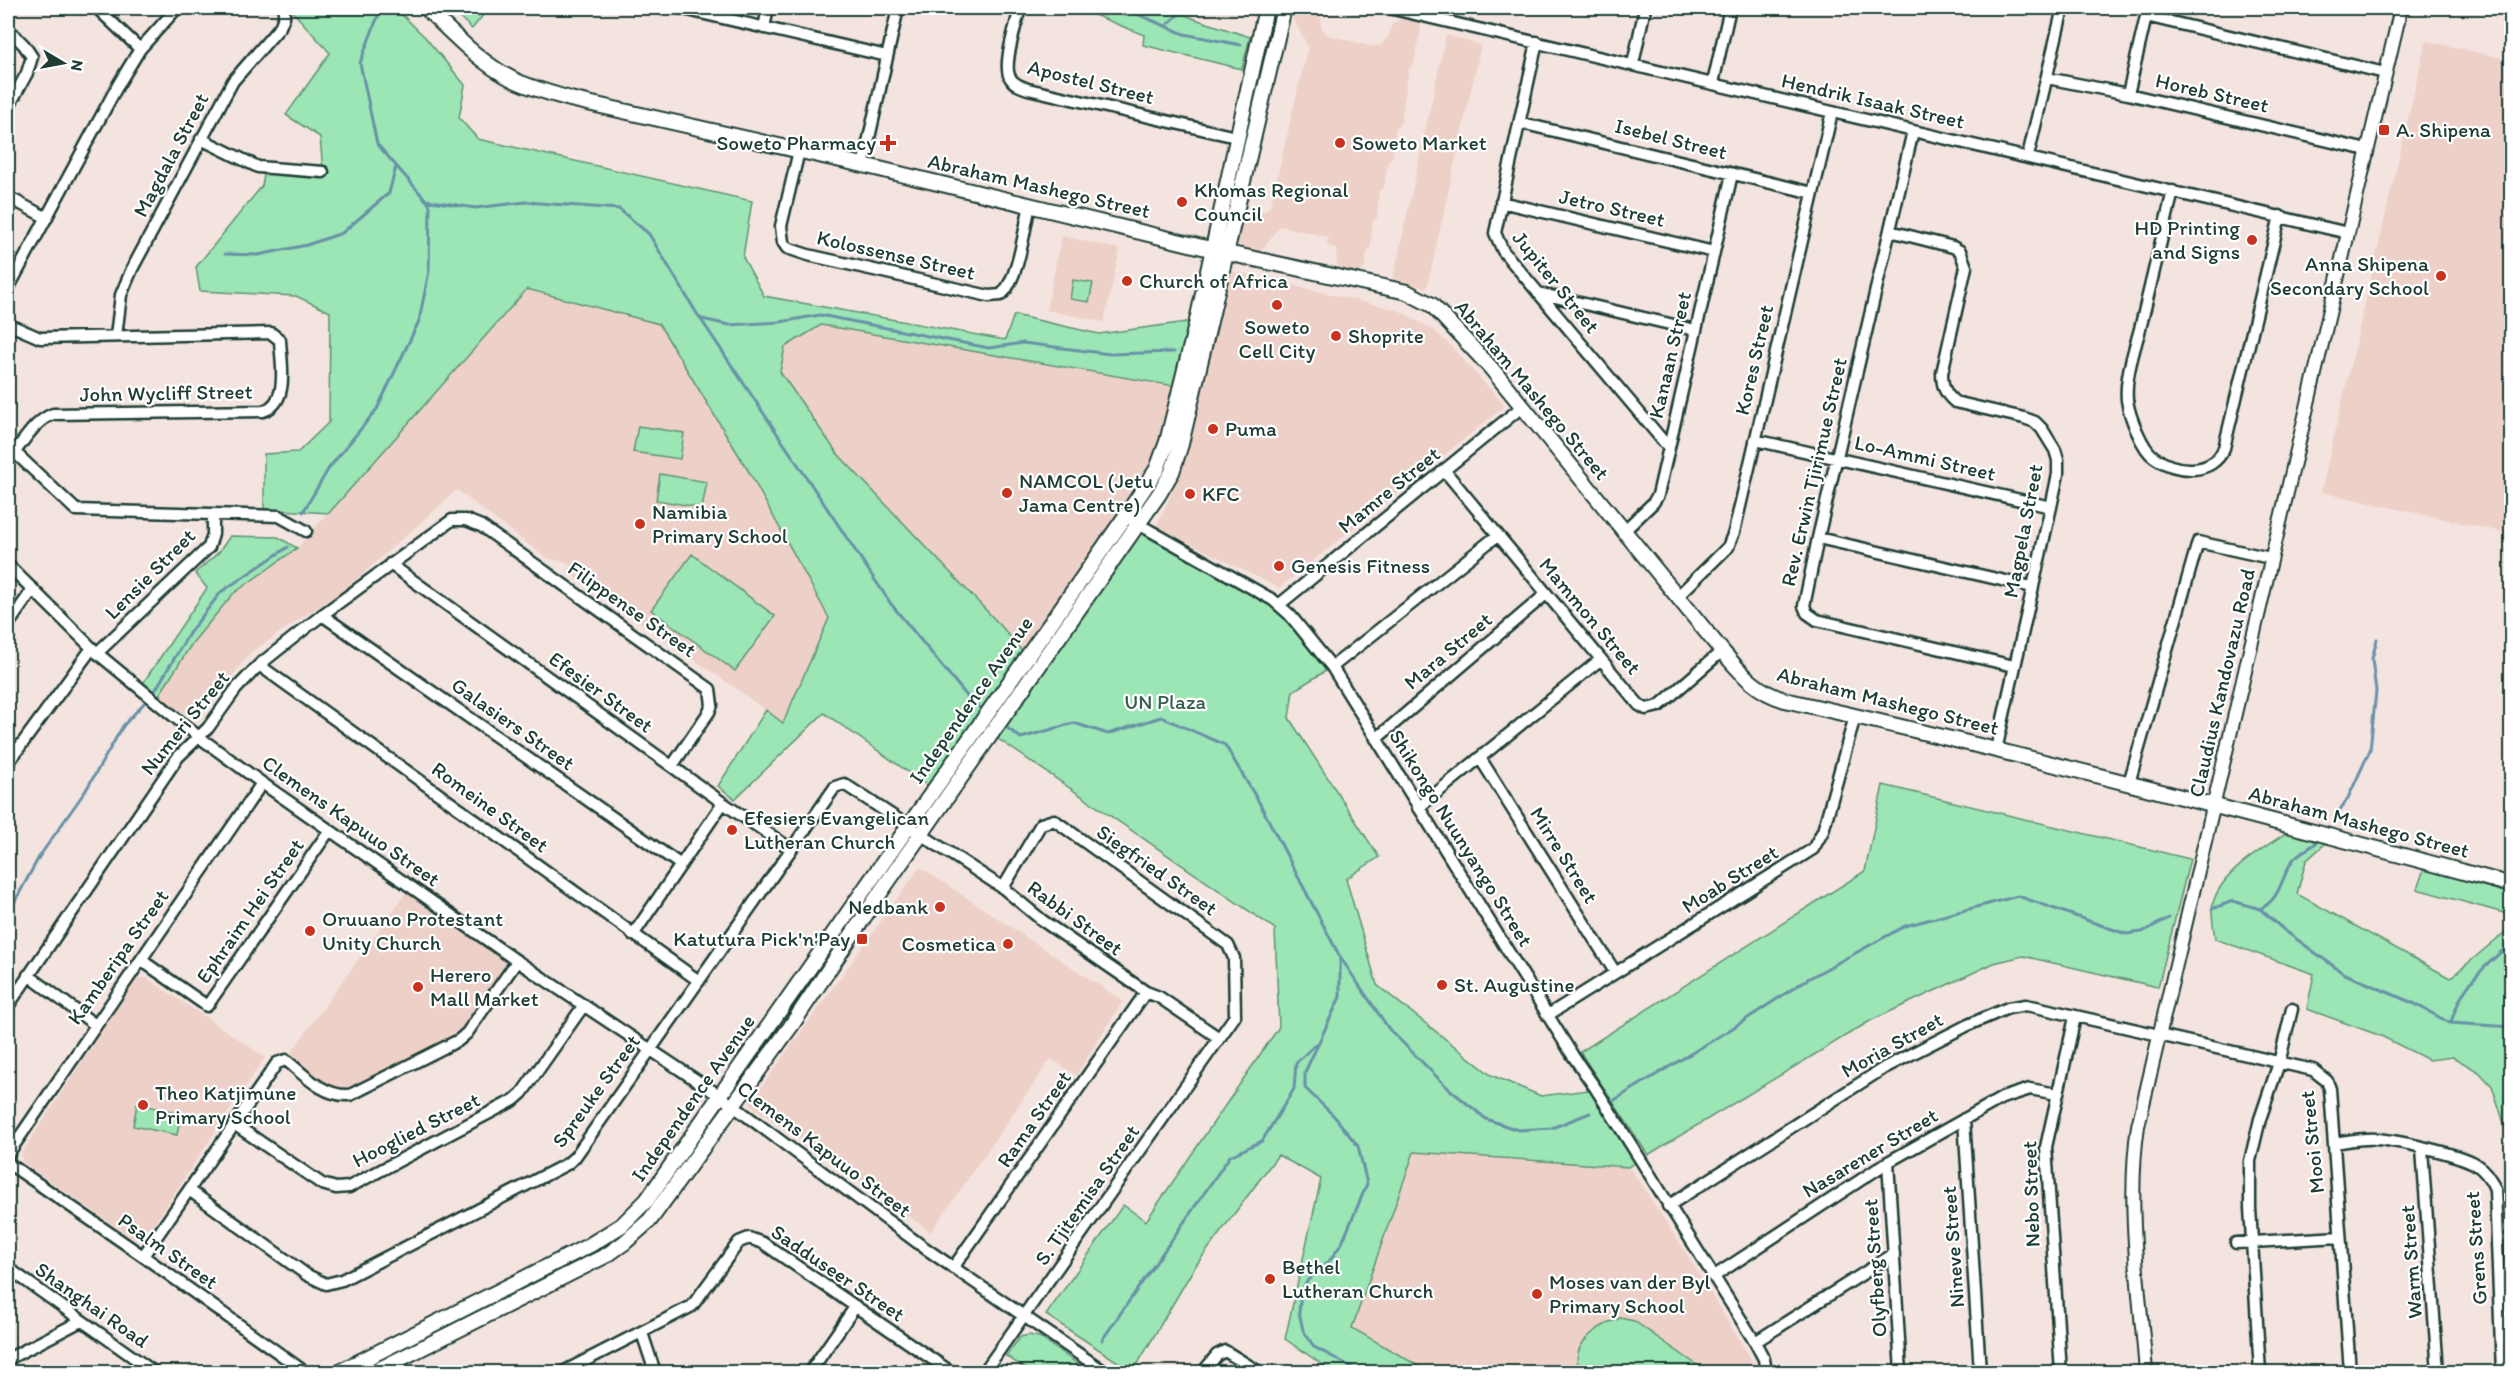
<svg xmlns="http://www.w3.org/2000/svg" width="2519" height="1380" font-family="Itim,sans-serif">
	<rect width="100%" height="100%" fill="#f4e4df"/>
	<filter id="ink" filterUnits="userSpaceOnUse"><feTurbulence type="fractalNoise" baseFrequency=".0167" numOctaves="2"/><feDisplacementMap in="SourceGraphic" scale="12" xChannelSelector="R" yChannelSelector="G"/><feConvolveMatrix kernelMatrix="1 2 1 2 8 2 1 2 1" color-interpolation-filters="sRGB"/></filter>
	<g filter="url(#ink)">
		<path fill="#edd1c8" d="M1291 8H1320L1321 27 1328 35 1370 46 1381 45 1389 35 1392 24 1402 18 1413 19 1419 23 1421 29 1414 63 1409 68 1401 122 1395 130 1393 156 1388 162 1384 187 1379 191 1377 218 1372 222 1371 245 1366 255V266L1358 275 1340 272 1337 268 1336 248 1326 245 1329 237 1280 226 1264 247 1259 250 1242 247 1236 240 1240 227 1270 207 1308 47 1293 19Z
			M1446 35 1481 45 1427 288 1393 279Z
			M2426 41 2511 60V534L2321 492Z
			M1062 236 1120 249 1104 322 1046 310Z
			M1231 271 1398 310 1435 331 1452 347 1505 406 1279 588 1156 526 1180 476Z
			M527 289 659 324 749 472 829 618 782 723 737 689 568 573 570 566 566 562 546 558 457 490 349 586 250 653 197 721 158 697 193 642 233 594 297 548Z
			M821 325 1180 387 1156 469 1027 657 1002 627 837 453 780 372 785 347Z
			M920 867 1123 1001 1076 1075 1051 1059 931 1232 749 1104Z
			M410 887 517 961 454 1043 338 1095 286 1060Z
			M137 978H147L265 1057 144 1239H134L23 1163 21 1154Z
			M1414 1152 1628 1167 1634 1173 1688 1256 1756 1367V1372H1429L1352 1328Z"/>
		<path fill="#9ce5b4" stroke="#5e9174" stroke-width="1.5" d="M301 8H395L425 37 465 85 459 118 478 139 752 201 743 257 764 296 1005 340 1014 315 1099 334 1195 321 1180 387 821 325 785 347 780 372 837 453 1002 627 1027 657 934 790 824 713 735 799 718 786 766 710 783 723 829 618 749 472 659 324 527 289 329 513 264 509V454L298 452 329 422 330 312 296 296 200 291 196 267 262 186 265 169 323 172 320 137 286 115 330 53 293 12Z
			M450 8H489L472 29Z
			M1077 8H1169L1195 19 1250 37 1242 69 1143 45 1144 35Z
			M1073 280 1093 283 1089 302 1070 299Z
			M638 426 684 433 680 459 633 452Z
			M660 474 707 482 702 508 656 500Z
			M1138 525 1273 600 1332 667 1293 691 1289 718 1379 857 1346 879 1377 985 1491 1075 1541 1096 1596 1089 1641 1159 1628 1167 1414 1152 1352 1328 1429 1372H1333L1285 1339 1321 1179 1278 1155 1194 1268 1133 1372 1046 1315 1123 1205 1146 1221 1279 1027 1275 929 991 734Z
			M230 536 278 537 297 548 233 594 193 642 158 697 143 683 207 588 195 573 219 552Z
			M692 554 775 616 735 671 651 610Z
			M1883 785 2190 859 2158 987 2023 956 1994 963 1870 1021 1648 1155 1580 1052 1865 871Z
			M2289 831 2327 842 2306 861 2297 894 2450 978 2511 927V1145L2492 1086 2479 1072 2453 1057 2429 1060 2381 1036 2307 1009 2314 974 2215 939C2214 930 2212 920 2212 911 2213 876 2264 848 2289 831Z
			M2424 869 2511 894V915L2417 889Z
			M137 1104 181 1113 177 1135 133 1126Z
			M1620 1318 1634 1321 1707 1372H1580C1568 1344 1598 1326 1620 1318Z
			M1029 1335 1039 1337 1089 1372H1031L1006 1356 1020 1337Z"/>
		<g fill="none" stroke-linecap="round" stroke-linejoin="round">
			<path stroke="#6892a8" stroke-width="3" d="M381 8 360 63 377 144 426 200 475 208 526 202 619 209 649 234 696 312 891 604 971 701 983 710
				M1123 8 1184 34 1241 45
				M1167 25 1185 8
				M225 254 258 255 307 245 342 233 389 193 396 167
				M702 319 729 325 780 322 820 315 989 348 1023 343 1110 354 1174 352
				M303 512 329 468 377 409 419 321 429 271 430 206 427 201
				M153 694 190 632 221 592 288 547
				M1003 725 1021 738 1074 723 1108 734 1161 717 1225 745 1260 804 1340 957 1389 1029 1448 1088 1486 1119 1518 1130 1552 1128 1590 1113
				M2335 817 2348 798 2370 750 2376 691 2372 659 2377 639
				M2212 909 2233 901 2260 909 2284 930 2343 973 2415 1004 2450 1023 2512 1027
				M2260 909C2282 898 2280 878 2293 860 2298 853 2309 849 2316 843
				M8 914 39 857 86 790 123 726 146 701
				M1340 958V997L1305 1072V1088L1334 1116 1358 1146 1367 1184 1342 1243 1331 1259 1308 1280 1301 1292 1299 1312 1303 1330 1314 1347 1361 1372
				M2451 1022C2463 982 2483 969 2512 942
				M1613 1101 1728 1031 1806 980 1905 926 2018 896 2126 934 2142 932 2169 918
				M1102 1340 1230 1156 1262 1141 1294 1089 1296 1063 1316 1044"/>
			<defs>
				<path id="minor" d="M97 8 140 49
					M679 8 887 56
					M1020 8C1017 23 1001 67 1011 79 1015 85 1022 87 1028 89L1236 137
					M1389 8 2348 233
					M2146 16 2385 73
					M764 28 768 8
					M8 29 24 45 32 57 27 73 8 108
					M1537 42 1495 233 1503 251 1669 448
					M1633 64 1645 8
					M2047 78 2128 94 2367 150
					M1713 83 1730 8
					M2128 94 2148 8
					M1521 123 1813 193
					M1913 131 1818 538 1804 606 1807 613 1817 620 2014 666
					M201 139 258 167 323 172
					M799 151 781 226 783 242 787 248 808 255 989 296 1001 295C1019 279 1024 229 1030 205
					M2028 156 2063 8
					M863 165 898 8
					M2173 191C2162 237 2151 283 2140 329 2134 351 2125 377 2127 400 2129 415 2142 449 2154 457 2176 473 2213 476 2224 448L2280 216
					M8 197 47 218
					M1501 202 1714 252
					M1890 231 1953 247 1960 251 1966 267 1942 373C1942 386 1945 394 1955 402L2024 418 2035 422 2042 429 2055 450 2058 460V474L2051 507 1996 750
					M8 289 118 85 140 49 177 8
					M1538 293 1695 330
					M8 324 40 338 271 333 280 340C281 363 290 403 263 411L53 414C36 420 25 439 14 453
					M116 336 121 295 132 269 233 81 280 27 284 17V8
					M1755 440 2051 507
					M8 446 76 510 279 516 306 531
					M1444 470 1639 705 1646 709 1659 706 1722 651
					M1133 521 1273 600 1290 615 1332 667 1573 1056 1596 1089 1755 1342 1764 1359 1766 1372
					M1623 532 1653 503 1658 495 1732 174
					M1818 538 2032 587
					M390 564 723 803 791 849
					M8 565 97 653 199 737 262 783 517 961 720 1096 922 1246 1105 1372
					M1677 597 1728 547 1734 532 1832 112
					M1280 604 1523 406
					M322 615 681 865
					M8 625 33 589
					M97 653 209 547 213 534V515
					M259 665 699 981
					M1332 667 1498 535
					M1376 739 1546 594
					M1480 758 1615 972
					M8 763 92 648
					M2129 783 2198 542 2270 558
					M1418 808 1601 659
					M633 935 723 803
					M141 960 207 1006 329 831
					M28 975 94 1024
					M8 1006 178 757 208 728 236 689 259 665 322 615 452 520H466L481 526 710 689 712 705 709 712 672 766
					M1548 1015 1813 849 1823 831 1855 716
					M1964 1119 1980 1372
					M234 1124 322 1184 336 1188 349 1187 514 1100 522 1093 584 1005
					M2334 1143C2348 1141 2362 1138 2376 1139 2395 1140 2459 1154 2475 1164 2485 1170 2491 1179 2495 1189L2502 1372
					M2422 1149 2438 1372
					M8 1154 262 783
					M1888 1162 1901 1372
					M8 1163 143 1256 305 1372
					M189 1190 307 1275 326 1284 342 1280 567 1164 575 1157 835 787 844 784 1003 888 1043 921 1146 992 1159 997 1219 1038
					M1668 1206 1884 1068 1968 1025 2008 1008 2026 1005 2036 1007 2313 1070 2327 1081 2330 1089 2350 1372
					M2236 1243 2340 1237
					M143 1256 277 1063 286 1060C304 1075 324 1097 350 1095L459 1040 467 1033 517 961
					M8 1268 154 1372
					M953 1268 1146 992
					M1713 1277 1888 1162 2002 1098 2030 1089 2057 1094
					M642 1333 655 1372
					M1755 1342 1894 1254
					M8 1359 81 1321
					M563 1372 692 1306 739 1242 749 1238 763 1243 951 1372
					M810 1372 855 1307
					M984 1372 1235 1016 1234 958 1228 945 1054 820 1041 824 1003 888
					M1203 1372 1217 1355 1225 1351 1259 1372
					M2061 1372 2046 1147 2075 1017
					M2260 1372 2250 1208V1161L2260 1119 2279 1063 2292 1009"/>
				<path id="tertiary" d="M2146 1372C2140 1293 2126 1205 2138 1126L2401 8"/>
				<path id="secondary" d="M426 8C452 33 479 62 512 79 530 88 550 93 570 99L863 165 1227 253 1407 292 1432 305 1491 368 1722 651C1741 673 1756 692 1785 700 2029 755 2270 820 2512 885
					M339 1372 590 1245 622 1225 647 1200 1125 517 1157 469 1167 442 1197 321 1266 8
					M374 1372 607 1255 624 1243 650 1220 791 1026 882 890 1159 494 1172 472 1181 444 1284 8"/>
			</defs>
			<use href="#minor" stroke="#1f3d34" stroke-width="15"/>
			<use href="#tertiary" stroke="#1f3d34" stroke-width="16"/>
			<use href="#secondary" stroke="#1f3d34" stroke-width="18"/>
			<use href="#minor" stroke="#fff" stroke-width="10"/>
			<use href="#tertiary" stroke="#fff" stroke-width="12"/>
			<use href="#secondary" stroke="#fff" stroke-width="14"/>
		</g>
	</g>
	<g fill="#c8321e" stroke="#fff" stroke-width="2">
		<rect x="2378" y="124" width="12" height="12" rx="3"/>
		<path d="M885 134h6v6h6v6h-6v6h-6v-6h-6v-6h6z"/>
		<circle cx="1340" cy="143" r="6"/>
		<circle cx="1182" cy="202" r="6"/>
		<circle cx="2252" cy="240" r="6"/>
		<circle cx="2441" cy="276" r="6"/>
		<circle cx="1127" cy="281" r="6"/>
		<circle cx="1277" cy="305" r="6"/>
		<circle cx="1336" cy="336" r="6"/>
		<circle cx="1213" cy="429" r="6"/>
		<circle cx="1007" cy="493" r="6"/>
		<circle cx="1190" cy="494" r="6"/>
		<circle cx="640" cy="524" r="6"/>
		<circle cx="1279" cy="566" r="6"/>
		<circle cx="732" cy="830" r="6"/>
		<circle cx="940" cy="907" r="6"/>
		<circle cx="310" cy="931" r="6"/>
		<rect x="856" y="933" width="12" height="12" rx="3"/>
		<circle cx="1008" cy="944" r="6"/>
		<circle cx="1442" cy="985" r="6"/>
		<circle cx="418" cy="987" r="6"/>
		<circle cx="143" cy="1105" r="6"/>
		<circle cx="1270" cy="1279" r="6"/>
		<circle cx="1537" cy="1294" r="6"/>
	</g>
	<g text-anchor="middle" stroke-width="4.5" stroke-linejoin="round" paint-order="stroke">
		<g font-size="21" fill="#1f3d34" stroke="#fff">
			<text transform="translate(1091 82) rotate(14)" y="7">Apostel Street</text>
			<text transform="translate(2212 93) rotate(13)" y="7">Horeb Street</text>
			<text transform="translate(1873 101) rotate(13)" y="7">Hendrik Isaak Street</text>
			<text transform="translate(1671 139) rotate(14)" y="7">Isebel Street</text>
			<text transform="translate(171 155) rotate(-62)" y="7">Magdala Street</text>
			<text transform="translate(1039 186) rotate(13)" y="7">Abraham Mashego Street</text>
			<text transform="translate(1612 208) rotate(13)" y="7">Jetro Street</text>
			<text transform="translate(896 255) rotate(13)" y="7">Kolossense Street</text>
			<text transform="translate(1556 282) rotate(51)" y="7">Jupiter Street</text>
			<text transform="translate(1670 355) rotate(-77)" y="7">Kanaan Street</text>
			<text transform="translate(1754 360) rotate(-77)" y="7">Kores Street</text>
			<text transform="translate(1532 390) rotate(50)" y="7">Abraham Mashego Street</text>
			<text transform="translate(166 393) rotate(-1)" y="7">John Wycliff Street</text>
			<text transform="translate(1925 458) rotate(13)" y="7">Lo-Ammi Street</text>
			<text transform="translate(1814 472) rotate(-77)" y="7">Rev. Erwin Tjirimue Street</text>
			<text transform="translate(1389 490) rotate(-39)" y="7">Mamre Street</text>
			<text transform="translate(2023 531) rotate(-79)" y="7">Magpela Street</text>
			<text transform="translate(150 574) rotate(-45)" y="7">Lensie Street</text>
			<text transform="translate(632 609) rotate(35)" y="7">Filippense Street</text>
			<text transform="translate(1590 616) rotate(50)" y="7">Mammon Street</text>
			<text transform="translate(1448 651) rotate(-40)" y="7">Mara Street</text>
			<text transform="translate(2222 683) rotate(-77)" y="7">Claudius Kandovazu Road</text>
			<text transform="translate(601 692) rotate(36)" y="7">Efesier Street</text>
			<text transform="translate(971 700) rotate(-55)" y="7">Independence Avenue</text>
			<text transform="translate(1888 701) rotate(14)" y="7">Abraham Mashego Street</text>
			<text transform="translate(185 723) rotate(-51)" y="7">Numeri Street</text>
			<text transform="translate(513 724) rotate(35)" y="7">Galasiers Street</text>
			<text transform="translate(490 807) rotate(36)" y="7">Romeine Street</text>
			<text transform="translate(351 821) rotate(35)" y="7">Clemens Kapuuo Street</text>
			<text transform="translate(2359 822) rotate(15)" y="7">Abraham Mashego Street</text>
			<text transform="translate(1461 838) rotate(58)" y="7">Shikongo Nuunyango Street</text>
			<text transform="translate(1564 855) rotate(58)" y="7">Mirre Street</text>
			<text transform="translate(1157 870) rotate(35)" y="7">Siegfried Street</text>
			<text transform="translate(1730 879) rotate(-32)" y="7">Moab Street</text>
			<text transform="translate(250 911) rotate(-55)" y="7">Ephraim Hei Street</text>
			<text transform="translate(1075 918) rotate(36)" y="7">Rabbi Street</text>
			<text transform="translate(118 957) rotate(-55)" y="7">Kamberipa Street</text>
			<text transform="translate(1892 1045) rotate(-29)" y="7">Moria Street</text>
			<text transform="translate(596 1091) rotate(-54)" y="7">Spreuke Street</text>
			<text transform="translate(693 1098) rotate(-55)" y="7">Independence Avenue</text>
			<text transform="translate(1034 1119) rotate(-55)" y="7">Rama Street</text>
			<text transform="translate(416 1130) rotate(-27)" y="7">Hooglied Street</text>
			<text transform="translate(2312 1142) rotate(-96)" y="7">Mooi Street</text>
			<text transform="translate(824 1149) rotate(37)" y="7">Clemens Kapuuo Street</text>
			<text transform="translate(1870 1153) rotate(-31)" y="7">Nasarener Street</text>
			<text transform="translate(2031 1194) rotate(-92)" y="7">Nebo Street</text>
			<text transform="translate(1087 1195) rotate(-55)" y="7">S. Tjitemisa Street</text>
			<text transform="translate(1953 1247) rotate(-94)" y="7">Nineve Street</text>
			<text transform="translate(2476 1248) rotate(-94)" y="7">Grens Street</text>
			<text transform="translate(168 1251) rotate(35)" y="7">Psalm Street</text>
			<text transform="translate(2411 1262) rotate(-94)" y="7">Warm Street</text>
			<text transform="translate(1875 1268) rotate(-94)" y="7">Olyfberg Street</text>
			<text transform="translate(838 1273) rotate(34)" y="7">Sadduseer Street</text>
			<text transform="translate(92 1305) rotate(35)" y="7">Shanghai Road</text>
		</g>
		<g font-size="21" fill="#1f3d34" stroke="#fff" text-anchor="start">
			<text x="2396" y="137">A. Shipena</text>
			<text x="876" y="150" text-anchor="end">Soweto Pharmacy</text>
			<text x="1352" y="150">Soweto Market</text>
			<text x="1194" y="197">Khomas Regional<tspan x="1194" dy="24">Council</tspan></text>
			<text x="2240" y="235" text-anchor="end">HD Printing<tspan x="2240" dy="24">and Signs</tspan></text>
			<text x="2429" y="271" text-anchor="end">Anna Shipena<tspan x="2429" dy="24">Secondary School</tspan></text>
			<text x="1139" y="288">Church of Africa</text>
			<text x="1277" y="334" text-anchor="middle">Soweto<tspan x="1277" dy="24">Cell City</tspan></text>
			<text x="1348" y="343">Shoprite</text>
			<text x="1225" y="436">Puma</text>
			<text x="1019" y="488">NAMCOL (Jetu<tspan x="1019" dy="24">Jama Centre)</tspan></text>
			<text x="1202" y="501">KFC</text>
			<text x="652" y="519">Namibia<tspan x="652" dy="24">Primary School</tspan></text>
			<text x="1291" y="573">Genesis Fitness</text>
			<text x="744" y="825">Efesiers Evangelican<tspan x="744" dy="24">Lutheran Church</tspan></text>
			<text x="928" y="914" text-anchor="end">Nedbank</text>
			<text x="322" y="926">Oruuano Protestant<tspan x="322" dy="24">Unity Church</tspan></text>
			<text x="850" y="946" text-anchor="end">Katutura Pick'n'Pay</text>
			<text x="996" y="951" text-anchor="end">Cosmetica</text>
			<text x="430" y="982">Herero<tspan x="430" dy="24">Mall Market</tspan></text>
			<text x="1454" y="992">St. Augustine</text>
			<text x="155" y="1100">Theo Katjimune<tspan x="155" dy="24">Primary School</tspan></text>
			<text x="1282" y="1274">Bethel<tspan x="1282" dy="24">Lutheran Church</tspan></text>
			<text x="1549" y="1289">Moses van der Byl<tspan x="1549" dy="24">Primary School</tspan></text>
		</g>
		<g font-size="21" fill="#385f4e" stroke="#fff">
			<text x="1165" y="709">UN Plaza</text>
		</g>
	</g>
	<rect width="2519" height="1380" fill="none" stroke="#fff" stroke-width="30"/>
	<rect x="15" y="15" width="2489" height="1350" fill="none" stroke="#1f3d34" stroke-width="2" filter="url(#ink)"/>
	<g transform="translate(63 63) rotate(100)" stroke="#ffffff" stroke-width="4.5" paint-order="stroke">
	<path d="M0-4.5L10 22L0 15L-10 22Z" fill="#1f3d34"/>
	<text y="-9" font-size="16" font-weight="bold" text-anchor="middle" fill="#1f3d34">N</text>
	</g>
</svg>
